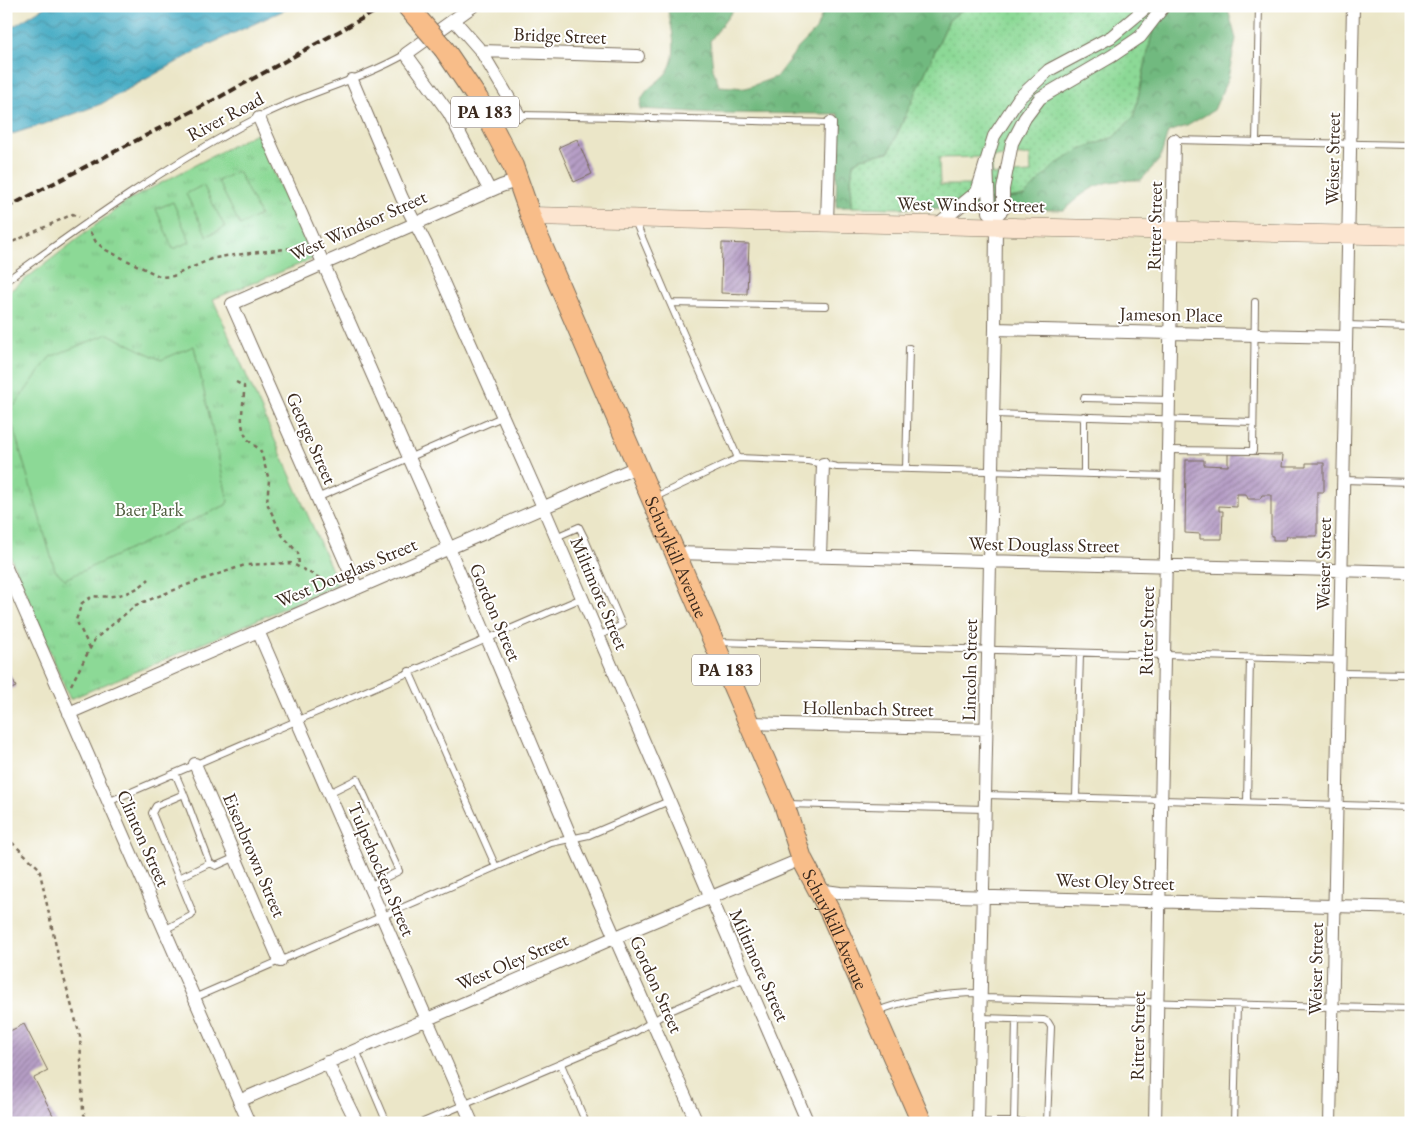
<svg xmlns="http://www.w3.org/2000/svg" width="1417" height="1129" font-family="'EB Garamond',serif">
	<defs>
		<pattern id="grass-dots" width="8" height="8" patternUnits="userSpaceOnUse" patternTransform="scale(1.25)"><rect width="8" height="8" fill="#8cd996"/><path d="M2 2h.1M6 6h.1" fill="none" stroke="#7aba81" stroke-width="1.8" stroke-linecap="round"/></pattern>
		<pattern id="forest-crowns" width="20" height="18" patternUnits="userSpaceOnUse" patternTransform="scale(1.25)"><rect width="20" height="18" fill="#71b97f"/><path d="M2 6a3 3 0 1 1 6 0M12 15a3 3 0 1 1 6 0" fill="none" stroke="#5e9767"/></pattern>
		<pattern id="park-tufts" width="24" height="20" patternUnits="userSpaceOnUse" patternTransform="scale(1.25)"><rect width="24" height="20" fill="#8cd996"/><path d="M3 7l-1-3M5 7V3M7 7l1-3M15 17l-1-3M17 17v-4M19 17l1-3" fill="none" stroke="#7aba81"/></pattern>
		<pattern id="water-waves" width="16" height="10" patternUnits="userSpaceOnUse" patternTransform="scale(1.25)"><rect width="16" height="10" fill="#43aac3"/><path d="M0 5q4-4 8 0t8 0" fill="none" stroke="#398b9e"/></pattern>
		<pattern id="building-hatch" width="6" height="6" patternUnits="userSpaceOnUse" patternTransform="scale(1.25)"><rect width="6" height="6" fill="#b69ec6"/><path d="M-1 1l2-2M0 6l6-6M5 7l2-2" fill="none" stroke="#9581a0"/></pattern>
	</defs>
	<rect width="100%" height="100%" fill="#fff"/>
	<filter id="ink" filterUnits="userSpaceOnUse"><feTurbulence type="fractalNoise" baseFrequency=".02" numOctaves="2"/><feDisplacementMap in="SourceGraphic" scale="10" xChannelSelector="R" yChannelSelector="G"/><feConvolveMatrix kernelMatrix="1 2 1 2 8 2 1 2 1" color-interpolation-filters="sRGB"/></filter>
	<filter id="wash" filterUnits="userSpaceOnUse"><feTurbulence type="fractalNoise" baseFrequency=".0096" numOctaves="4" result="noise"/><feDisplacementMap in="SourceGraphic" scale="20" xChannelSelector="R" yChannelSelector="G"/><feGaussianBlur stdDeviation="1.12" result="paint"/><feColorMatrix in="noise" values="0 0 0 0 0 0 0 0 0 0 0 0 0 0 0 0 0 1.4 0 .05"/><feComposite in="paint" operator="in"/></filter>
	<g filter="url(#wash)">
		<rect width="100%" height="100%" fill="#ebe6c8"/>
		<path fill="url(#grass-dots)" stroke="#64825a" fill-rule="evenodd" d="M967 6H1154L1155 20 1134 116 1114 137 1080 150 1024 196 982 201 928 202 900 208 852 207 851 180 853 164 861 158 889 152 949 20ZM1030 155 1031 173 992 175V157ZM985 157 986 185H940L939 158Z"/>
		<path fill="url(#forest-crowns)" stroke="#56724e" d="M667 6H736L710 41 713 69 719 86 746 88 776 77 799 47 816 30 825 6H967L949 20 889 152 861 158 853 164 851 180 852 207H836L838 114 713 113 640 109C640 89 657 85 667 72 680 53 671 26 667 6Z
			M1154 6H1227L1236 39 1228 78 1214 110 1187 126 1168 132 1160 159 1141 180C1103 180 1092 184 1064 210L900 208 928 202 982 201 1024 196 1056 164 1080 150 1114 137 1134 116 1155 20Z"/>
		<path fill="url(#park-tufts)" stroke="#64825a" d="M256 133 313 259 213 299 338 584 223 635 70 699 6 546V294L127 201Z"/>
		<path fill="#8cd996" stroke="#64825a" d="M238 171 260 215 240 225 218 181Z
			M203 185 225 227 207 236 186 194Z
			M173 202 190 242 173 249 156 209Z
			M108 334 161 360 194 346 228 501 226 505 65 579 55 570 9 413 50 357Z"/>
		<path fill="url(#water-waves)" stroke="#3f6a70" d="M46 6H293L208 45 101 104 63 118 6 136V31Z"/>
		<g id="blocks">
			<path fill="url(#building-hatch)" d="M577 139 592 174 574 182 559 147Z
				M722 243 749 244 747 294 721 293Z
				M1228 454 1283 455 1282 467H1306V463H1324V492H1317V536H1287L1286 540H1273V536H1271V495H1262L1260 499H1248L1246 494H1237V507L1219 506V511H1223L1222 539H1200V534L1185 533 1186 460H1204V465L1228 466Z
				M6 666 16 687 6 691Z
				M24 1024 48 1071 34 1078 57 1123H6V1033Z"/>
		</g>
	</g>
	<g filter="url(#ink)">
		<use href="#blocks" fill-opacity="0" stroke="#796c5a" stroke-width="1"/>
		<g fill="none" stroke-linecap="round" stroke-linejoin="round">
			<defs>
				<path id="service" d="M519 115C623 116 727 121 830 123
					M1174 140 1411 145
					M1256 142 1259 6
					M635 221 670 303 826 306
					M6 281C87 222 168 164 257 118 305 93 359 81 406 54
					M670 303 738 458 808 461 837 467 1168 476
					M1347 325 1411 327
					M1084 398 1170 400
					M994 414 1253 422
					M1169 450 1253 451 1255 302
					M906 469 909 348
					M1084 473V416
					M1344 480 1411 482
					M317 498 502 417
					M653 498 738 458
					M556 537 579 527 584 537 622 625 598 636
					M717 642 1340 660
					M409 671 496 867
					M1340 673 1411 674
					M329 793 357 779 399 871 369 886
					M985 795 1411 807
					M1076 797 1080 654
					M108 802 582 598
					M1247 802 1250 658
					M786 804 985 809
					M210 863 216 866 236 857
					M179 878 210 863 184 794
					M164 930 191 916 193 913 152 813 156 806 184 794 175 773
					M194 998 551 843 589 835 669 801
					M981 998 1411 1009
					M875 1012C910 998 944 993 981 993
					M356 1050 387 1123
					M561 1064 586 1123
					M978 1122H1047L1051 1027 1048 1022 1044 1020 980 1018
					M1014 1122 1016 1019
					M421 1123 635 1032 668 1012 745 978
					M1234 1123 1237 1005"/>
				<path id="minor" d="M473 6 406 54 449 113 490 191
					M454 20 481 51 519 115
					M481 51 638 56
					M352 80 402 198 427 246 543 507 808 1123
					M259 118 449 548 578 854 697 1123
					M995 217 1003 209V189L1012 143 1025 118 1040 98 1112 56 1140 37 1164 6
					M827 222 830 123
					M938 224 977 192 994 136 1019 98 1049 70 1111 37 1142 11 1144 6
					M995 329 1346 337
					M676 553 1411 572
					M820 557 823 464
					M6 568 249 1123
					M357 588 232 304 501 186 519 180
					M258 631 472 1123
					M69 713 639 466
					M749 723 987 729
					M195 764 280 961
					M818 890 840 893 1411 908
					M327 1062 357 1123
					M239 1101 616 937 802 859
					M978 1123 995 329 996 226 995 217 989 212 987 163
					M1155 1123 1174 140
					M1330 1123 1353 6"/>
				<path id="secondary" d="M531 216 1411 236"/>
				<g id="primary">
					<path id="s1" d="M444 49 478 99 513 166 537 234 784 804 802 859 830 912 922 1123"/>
				</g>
			</defs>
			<use href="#service" stroke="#796c5a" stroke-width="8"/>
			<use href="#minor" stroke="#796c5a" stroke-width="14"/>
			<use href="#secondary" stroke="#796c5a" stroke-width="19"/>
			<use href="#primary" stroke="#796c5a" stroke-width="22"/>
			<path stroke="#796c5a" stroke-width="2.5" stroke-dasharray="4 4" stroke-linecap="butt" d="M90 232 96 242 106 250 161 277 173 276 211 259 226 256 302 247
				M6 245 73 214 79 217
				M236 382 244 386C245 410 232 434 260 449L269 480 267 503 282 535 298 553 299 567
				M90 648 76 620 82 603 93 596C114 598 134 594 149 579
				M71 685 95 639 136 605 192 583 245 565 291 563 333 585
				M6 837 39 868 59 960 80 1036 83 1111 87 1123"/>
			<use href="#service" stroke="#fff" stroke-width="6"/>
			<use href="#minor" stroke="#fff" stroke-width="12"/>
			<use href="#secondary" stroke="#fce5d0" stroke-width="18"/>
			<use href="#primary" stroke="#f8bd89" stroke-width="20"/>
			<path stroke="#3b2a1e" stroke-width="4" stroke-dasharray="8 4" stroke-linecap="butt" d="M6 208 218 98 385 6"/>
			<defs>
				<path id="primary-bridge" d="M407 6 444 49"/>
			</defs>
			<use href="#primary-bridge" stroke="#796c5a" stroke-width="22" stroke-linecap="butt"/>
			<use href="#primary-bridge" stroke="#f8bd89" stroke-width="20"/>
		</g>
	</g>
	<g text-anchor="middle" stroke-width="4" stroke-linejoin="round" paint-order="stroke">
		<g fill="#fff" stroke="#766a62" stroke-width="1">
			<rect x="451" y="96.5" width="68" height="31" rx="4"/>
			<rect x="692" y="654.5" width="68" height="31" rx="4"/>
		</g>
		<g font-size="18" font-weight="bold" fill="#3b2a1e">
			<text x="485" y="118">PA 183</text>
			<text x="726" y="676">PA 183</text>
		</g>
		<g font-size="19" fill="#3b2a1e" stroke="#fff">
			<text transform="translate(560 35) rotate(2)" y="7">Bridge Street</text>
			<text transform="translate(225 116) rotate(-28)" y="7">River Road</text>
			<text transform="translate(1332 159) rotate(-89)" y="7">Weiser Street</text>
			<text transform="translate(971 204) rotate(1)" y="7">West Windsor Street</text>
			<text transform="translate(358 225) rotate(-24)" y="7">West Windsor Street</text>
			<text transform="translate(1154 226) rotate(-89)" y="7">Ritter Street</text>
			<text transform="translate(1171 314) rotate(1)" y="7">Jameson Place</text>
			<text transform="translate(312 438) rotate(66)" y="7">George Street</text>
			<text transform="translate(1044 544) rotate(1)" y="7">West Douglass Street</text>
			<text dy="7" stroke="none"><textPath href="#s1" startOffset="560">Schuylkill Avenue</textPath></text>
			<text transform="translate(1323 564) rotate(-89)" y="7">Weiser Street</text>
			<text transform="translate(346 572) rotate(-23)" y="7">West Douglass Street</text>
			<text transform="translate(600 593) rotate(67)" y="7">Miltimore Street</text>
			<text transform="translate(496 612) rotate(67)" y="7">Gordon Street</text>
			<text transform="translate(1146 631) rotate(-89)" y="7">Ritter Street</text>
			<text transform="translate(969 670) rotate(-89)" y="7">Lincoln Street</text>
			<text transform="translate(868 708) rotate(1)" y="7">Hollenbach Street</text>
			<text transform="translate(144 838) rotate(66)" y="7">Clinton Street</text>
			<text transform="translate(255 855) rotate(67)" y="7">Eisenbrown Street</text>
			<text transform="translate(382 869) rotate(67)" y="7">Tulpehocken Street</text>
			<text transform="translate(1115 881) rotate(2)" y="7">West Oley Street</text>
			<text dy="7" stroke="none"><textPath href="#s1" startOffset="965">Schuylkill Avenue</textPath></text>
			<text transform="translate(512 961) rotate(-23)" y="7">West Oley Street</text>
			<text transform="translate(760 965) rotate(66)" y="7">Miltimore Street</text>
			<text transform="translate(1315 969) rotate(-89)" y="7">Weiser Street</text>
			<text transform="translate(657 984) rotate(66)" y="7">Gordon Street</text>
			<text transform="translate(1137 1036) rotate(-89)" y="7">Ritter Street</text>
		</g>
		<g font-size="19" fill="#535f42" stroke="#fff">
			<text x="149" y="516">Baer Park</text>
		</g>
	</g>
	<rect width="1417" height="1129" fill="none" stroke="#fff" stroke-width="25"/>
</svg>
